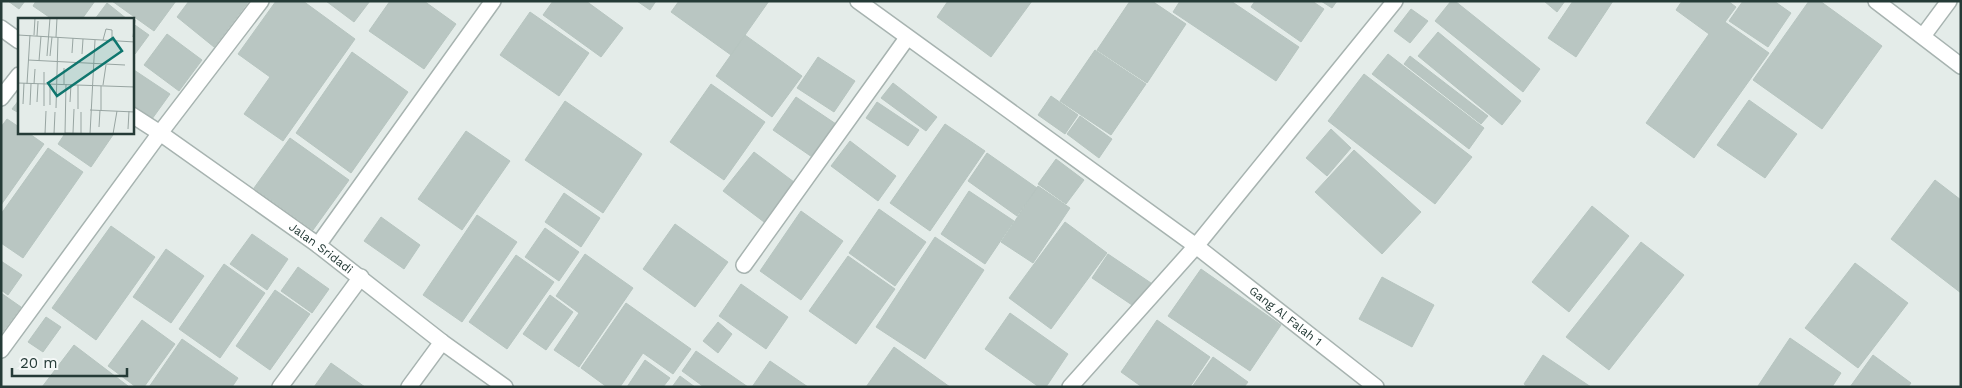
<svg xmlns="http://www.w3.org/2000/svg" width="1962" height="388" font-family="'Work Sans',sans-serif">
	<rect width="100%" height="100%" fill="#e4ece9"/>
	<path fill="#b9c6c2" stroke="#b7c5c0" d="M8 1H25L19 9Z
		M36 1H95L82 19H52L33 6Z
		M112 1H176L154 31Z
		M189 1H249L214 47 177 17Z
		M276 1H303L355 39 283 141 244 114 270 77 238 54Z
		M326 1H370L354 22Z
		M390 1H424L456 24 424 69 369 31Z
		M553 1H586L623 28 601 57 543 15Z
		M637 1H656L650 10Z
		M679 1H769L731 55 671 12Z
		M948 1H1032L991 57 937 17Z
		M1130 1H1152L1186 24 1147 83 1097 50Z
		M1180 1H1231L1299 47 1276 81 1173 12Z
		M1255 1H1312L1324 9 1301 42 1251 7Z
		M1321 1H1337L1332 8Z
		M1451 1H1455L1540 69 1523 92 1435 21Z
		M1544 1H1565L1557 12Z
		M1573 1H1613L1576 57 1548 38Z
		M1682 1H1728L1736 7 1725 22 1769 53 1694 158 1646 123 1709 34 1676 10Z
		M1743 1H1774L1791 13 1768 47 1729 21Z
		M1809 1H1820L1882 46 1822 129 1753 80Z
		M107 3 127 19H95Z
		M1411 9 1428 21 1410 43 1394 31Z
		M530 12 589 53 559 96 500 55Z
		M132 23 149 35 135 54 132 52Z
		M1438 32 1521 101 1502 125 1418 56Z
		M167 34 202 60 179 91 144 65Z
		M745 35 802 76 772 117 716 76Z
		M1095 50 1146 84 1111 135 1060 101Z
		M352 52 408 92 351 173 296 133Z
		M1388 54 1484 128 1469 149 1372 74Z
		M1410 56 1488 116 1481 124 1404 64Z
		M818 57 855 81 834 112 797 88Z
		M134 70 170 94 152 119 132 105V73Z
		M1364 74 1472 157 1435 204 1328 121Z
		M893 83 937 117 926 131 881 98Z
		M711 84 765 122 724 180 670 142Z
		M1051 96 1078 115 1065 134 1038 115Z
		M796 97 836 124 812 157 773 130Z
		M19 100V113L12 109Z
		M1749 100 1797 134 1765 178 1717 145Z
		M565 101 642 154 603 213 525 160Z
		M877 102 919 130 908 146 866 118Z
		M1080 116 1112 139 1099 158 1067 134Z
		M7 119 19 127V132H27L44 144 1 205V127Z
		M945 124 985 151 930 231 890 203Z
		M1331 129 1351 148 1327 176 1306 158Z
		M466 131 510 161 462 230 418 199Z
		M66 132H115L91 167 58 144Z
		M290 138 349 180 313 230 254 188Z
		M850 141 896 176 878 201 831 166Z
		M48 148 83 172 23 258 1 243V214Z
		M1354 150 1421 212 1382 254 1315 192Z
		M754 152 798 185 768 225 723 191Z
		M987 153 1037 188 1017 216 968 181Z
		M1056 159 1084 180 1066 204 1038 184Z
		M1935 180 1961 200V293L1891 239Z
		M1038 186 1070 208 1033 263 1001 242Z
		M969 191 1014 221 985 264 941 234Z
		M564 193 600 218 581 247 545 222Z
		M1592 206 1629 236 1569 312 1532 282Z
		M879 209 926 242 895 286 849 253Z
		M801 211 843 241 801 300 760 271Z
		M477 215 517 242 462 322 423 295Z
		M381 217 420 245 404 269 364 241Z
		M1065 222 1107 253 1051 329 1009 298Z
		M675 224 728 262 695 307 643 269Z
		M111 226 155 257 96 340 52 308Z
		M545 228 579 252 559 281 525 257Z
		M252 234 288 259 267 290 230 264Z
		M935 237 984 270 925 359 876 327Z
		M1641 242 1684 275 1609 370 1566 337Z
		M166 249 204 276 171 323 133 297Z
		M585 254 633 288 579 367 554 350 579 313 556 296Z
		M1108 254 1151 283 1135 307 1092 278Z
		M516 255 554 282 507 349 469 322Z
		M848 256 895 289 856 344 809 311Z
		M1 261 22 275 8 295 1 290Z
		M1855 263 1908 303 1858 368 1805 328Z
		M224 264 265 293 220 358 179 329Z
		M298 267 329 289 312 313 281 291Z
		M1201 269 1281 325 1250 371 1168 316Z
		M1382 277 1434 305 1412 347 1359 319Z
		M741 284 788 317 766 349 719 316Z
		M275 290 310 314 270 370 236 346Z
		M1 293 21 307 1 334Z
		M550 295 573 312 546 350 523 334Z
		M626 303 691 349 673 374 643 353 620 387H607L581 368Z
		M1010 313 1068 354 1046 387H1039L985 349Z
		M46 317 61 327 43 352 28 342Z
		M142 320 175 344 144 387H136L108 366Z
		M1157 320 1210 357 1190 387H1142L1121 372Z
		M718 322 732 334 718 353 703 341Z
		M1790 338 1841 373 1832 387 1758 386Z
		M182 339 238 378 232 387H149Z
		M74 345 128 386 42 387Z
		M894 347 950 387H866Z
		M696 351 748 387H704L682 371Z
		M1543 355 1591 387H1528L1524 384Z
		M1873 355 1911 383 1908 387H1850Z
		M1213 357 1248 382 1244 387H1192Z
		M645 360 670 378 663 387H627Z
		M770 361 808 387H752Z
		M331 363 365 387H314Z
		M680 376 695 387H672Z"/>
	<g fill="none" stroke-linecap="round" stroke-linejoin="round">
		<defs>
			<g id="minor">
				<path id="s1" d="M858 1 1196 246 1376 387"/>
				<path d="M1876 1 1961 66"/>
				<path d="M1 28 19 41"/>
				<path d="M1923 36 1949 1"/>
				<path d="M1 98 19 75"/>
				<path id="s2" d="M132 115 160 133 318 245 442 342 505 387"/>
				<path d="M318 245 493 1"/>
				<path d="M744 265 907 38"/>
				<path d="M1 350 160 133 261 1"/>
				<path d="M280 387 361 277"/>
				<path d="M409 387 442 342"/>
				<path d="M1070 387 1196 246 1395 1"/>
			</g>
		</defs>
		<use href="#minor" stroke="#a7b3b0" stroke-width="18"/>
		<use href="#minor" stroke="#fff" stroke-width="15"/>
	</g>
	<g text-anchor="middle" stroke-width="4.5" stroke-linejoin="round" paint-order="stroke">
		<g font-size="12" fill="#253b37" stroke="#f4f8f7">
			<text dy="4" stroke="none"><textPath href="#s2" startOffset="231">Jalan Sridadi</textPath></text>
			<text dy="4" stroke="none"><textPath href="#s1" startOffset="531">Gang Al Falah 1</textPath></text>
		</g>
	</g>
	<g transform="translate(18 18)">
		<rect width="116" height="116" fill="#e4ece9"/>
		<path fill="none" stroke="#98a5a2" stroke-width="1" d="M0 17 117 24M16 17 17 0M19 18 20 3M38 19 39 0M115 19 117 2M85 22 88 11 94 12V22M54 35 55 20M64 36 65 21M29 38 32 0M32 38 34 19M10 42 107 47M21 43 23 18M0 65 117 69M9 66 12 17M16 66 17 51M46 66V50M85 67 88 47M83 68V92M19 84 20 66M52 84 53 66M5 86 6 65M12 87 13 66M32 87V66M26 88V54M38 90 40 19M60 91V67M72 92 117 94M81 109 82 92M110 111 111 93M47 115 90 116M55 115 56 91M63 115V94M27 116 28 93M36 116 37 94M47 116 48 66M72 116 77 22M95 116 99 93"/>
		<path fill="#0f766e" fill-opacity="0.15" stroke="#0f766e" stroke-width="2.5" d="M95 20 104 33 39 78 30 65Z"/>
		<rect width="116" height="116" fill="none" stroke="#253b37" stroke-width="2.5"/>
	</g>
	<rect width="1962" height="388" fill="none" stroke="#253b37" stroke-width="5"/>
	<path d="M12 368v8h115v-8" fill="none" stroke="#253b37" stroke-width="2.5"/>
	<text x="20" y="368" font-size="15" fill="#253b37" stroke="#f4f8f7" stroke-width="4" paint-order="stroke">20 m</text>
</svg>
